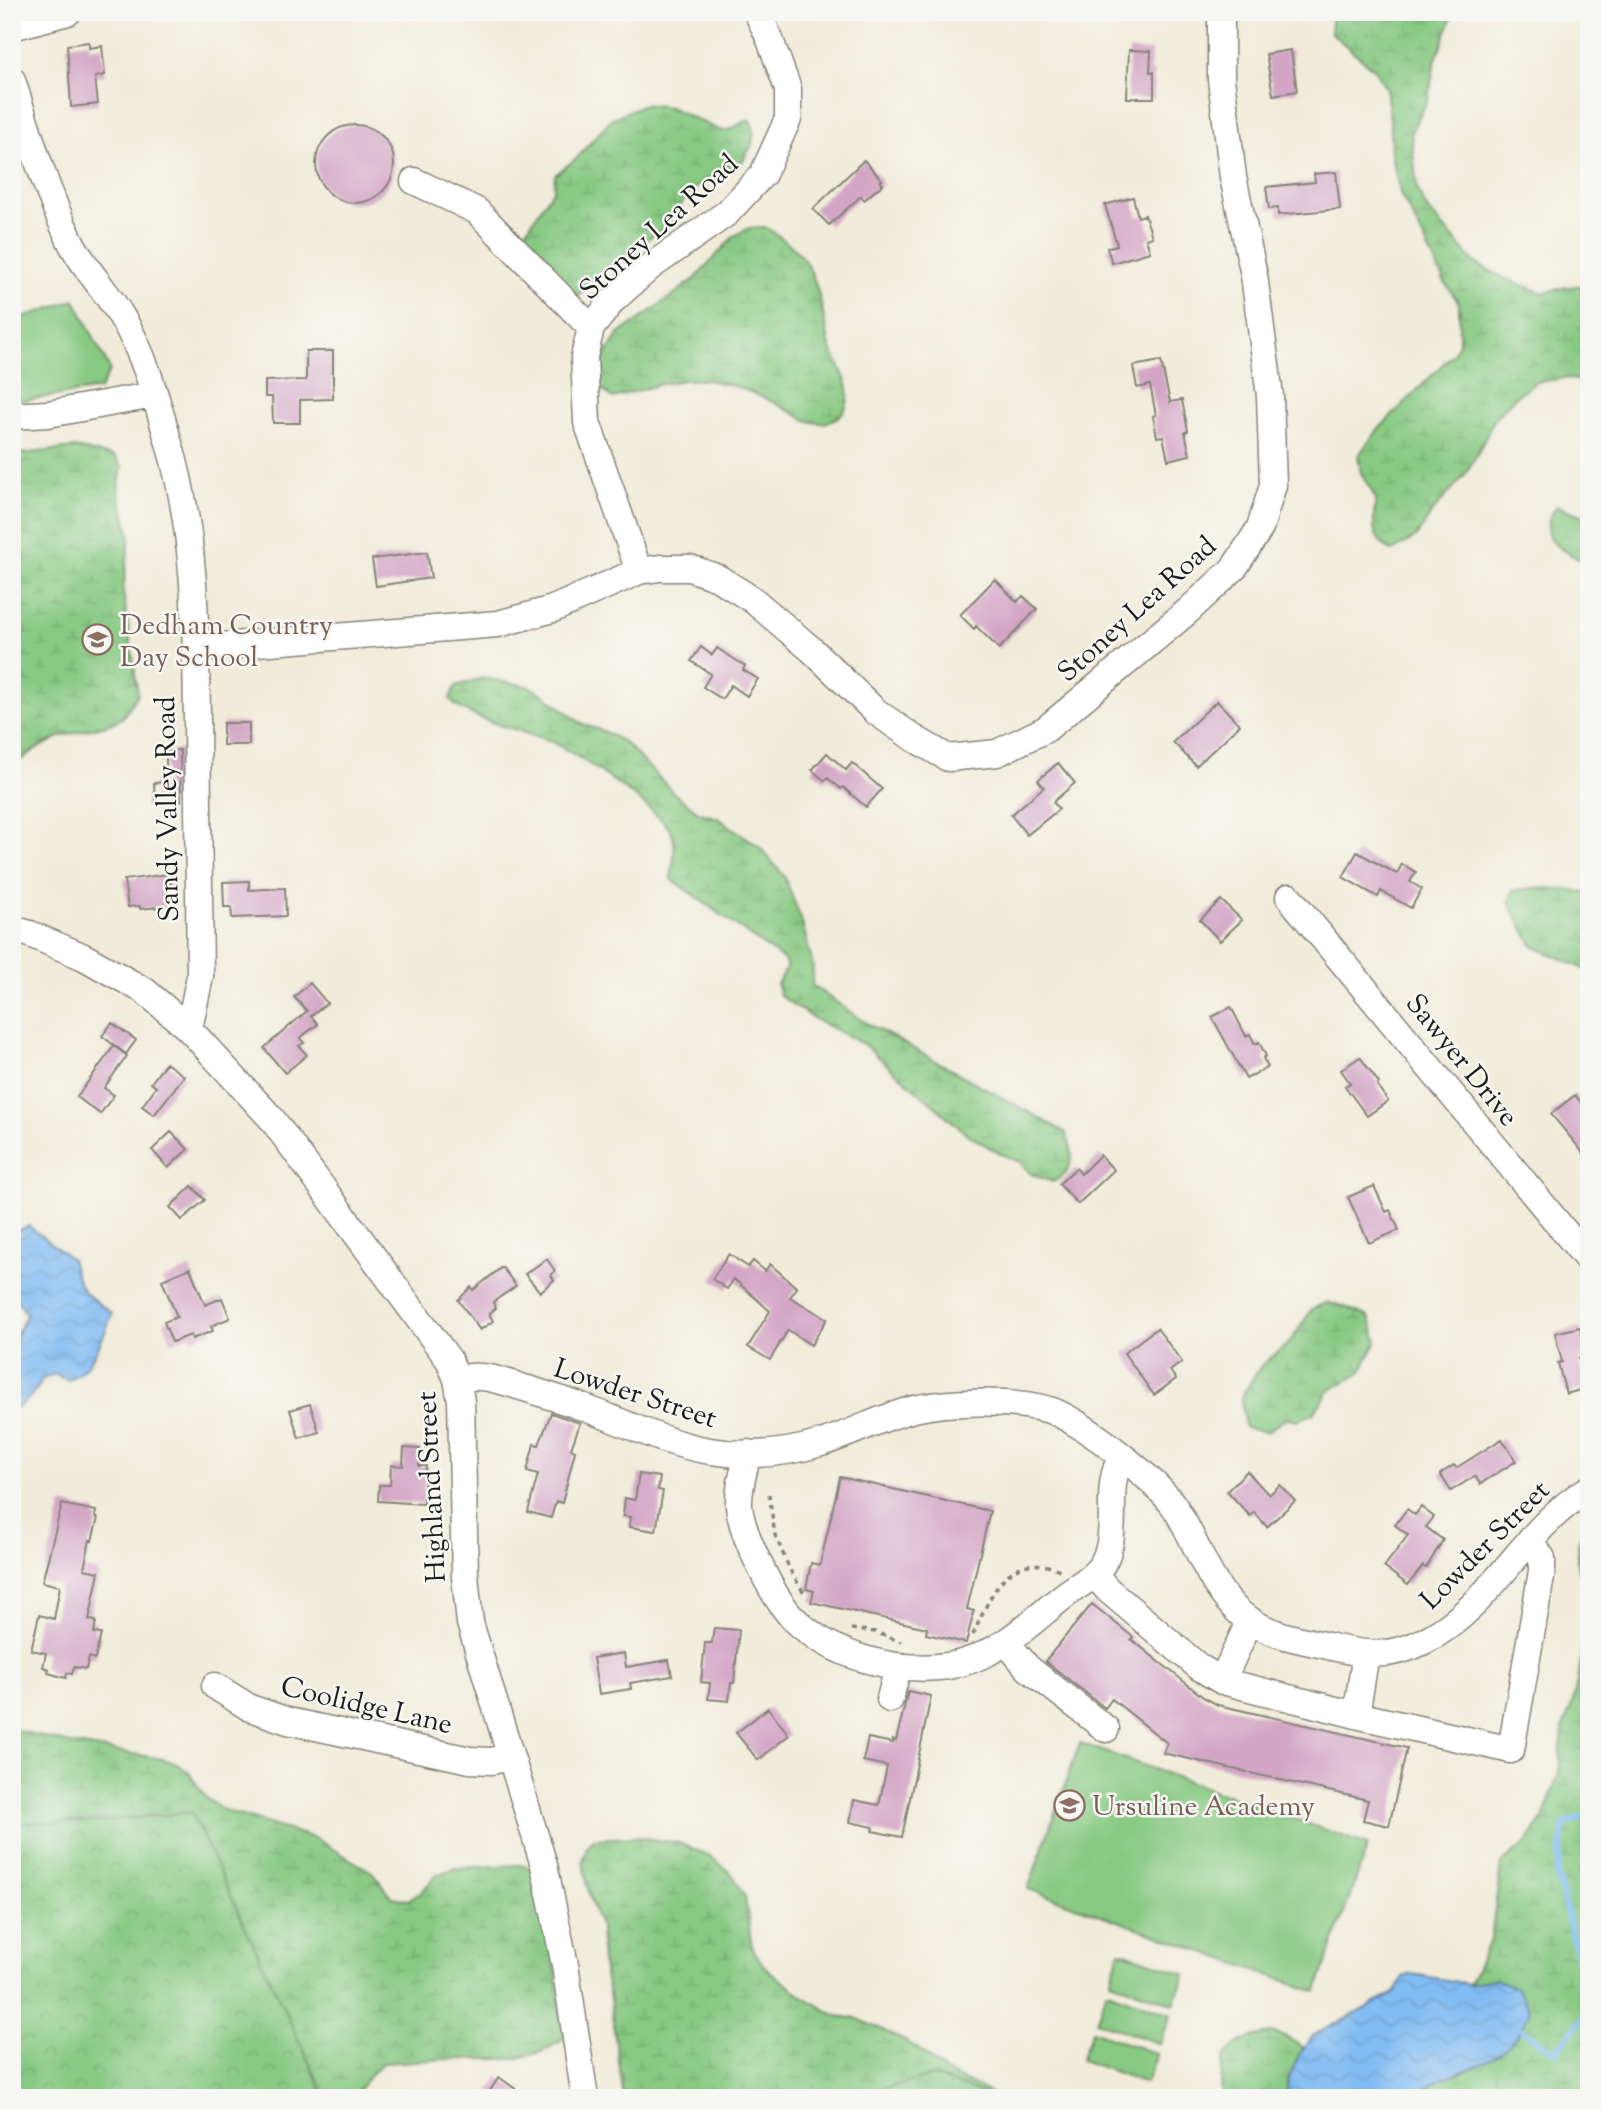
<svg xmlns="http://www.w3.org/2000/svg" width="1601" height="2110" font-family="'Sorts Mill Goudy',serif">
	<defs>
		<pattern id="wetland-marsh" width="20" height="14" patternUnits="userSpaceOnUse" patternTransform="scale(1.75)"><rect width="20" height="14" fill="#87c982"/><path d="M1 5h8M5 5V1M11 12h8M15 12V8" fill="none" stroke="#74ac70"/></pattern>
		<pattern id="park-crowns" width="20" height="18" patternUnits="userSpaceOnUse" patternTransform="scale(1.75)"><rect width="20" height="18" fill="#87c982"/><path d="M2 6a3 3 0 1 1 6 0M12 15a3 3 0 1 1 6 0" fill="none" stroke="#74ac70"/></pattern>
		<pattern id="water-waves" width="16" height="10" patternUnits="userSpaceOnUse" patternTransform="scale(1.75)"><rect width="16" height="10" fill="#81bcf3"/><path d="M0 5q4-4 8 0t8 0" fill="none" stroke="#6fa1d0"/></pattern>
	</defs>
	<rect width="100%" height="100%" fill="#f6f6f2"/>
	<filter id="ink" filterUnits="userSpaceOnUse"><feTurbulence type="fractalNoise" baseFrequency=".0143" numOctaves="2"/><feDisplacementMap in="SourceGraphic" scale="14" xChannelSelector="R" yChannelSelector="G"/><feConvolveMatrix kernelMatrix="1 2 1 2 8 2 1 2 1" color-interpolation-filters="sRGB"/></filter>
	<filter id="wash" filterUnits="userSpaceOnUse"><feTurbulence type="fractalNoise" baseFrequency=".00686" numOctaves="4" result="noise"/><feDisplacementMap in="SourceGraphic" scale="28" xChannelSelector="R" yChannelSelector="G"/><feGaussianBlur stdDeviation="1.57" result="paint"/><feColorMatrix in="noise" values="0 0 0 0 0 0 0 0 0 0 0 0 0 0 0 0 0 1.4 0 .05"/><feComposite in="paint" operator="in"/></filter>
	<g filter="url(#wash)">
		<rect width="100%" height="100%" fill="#f1ecd9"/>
		<path fill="url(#wetland-marsh)" stroke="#52724f" stroke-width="2" d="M1331 12H1454L1435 62 1428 99 1411 132 1417 188 1425 206 1475 263 1502 277 1543 293 1566 287 1589 285V383L1567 378 1536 382 1516 396 1494 419 1479 451 1464 476 1433 511 1416 537 1392 551C1369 539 1373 520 1376 499L1361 473 1358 456 1377 431 1453 354 1459 343V303L1444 281 1418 227 1401 196 1391 155 1390 119 1386 88 1374 69 1331 33Z
			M644 104 669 107 721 131 729 130 750 119 754 130 752 145 740 165 698 186 688 194 667 226 619 258 571 301 526 252 527 229 554 189 555 175 577 158 611 119Z
			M765 227C815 257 815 278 827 332 828 337 828 342 830 347 837 366 855 385 846 407 842 416 830 423 820 423 807 423 797 415 786 409 764 397 737 385 712 381 678 375 645 389 613 398L595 384V371L618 335 695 279 734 236 749 228Z
			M75 448 115 457 122 467 118 489 130 535 123 591 138 694 122 718 110 724 59 737 36 749 12 766V455Z
			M1557 506 1589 518V567L1586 563C1561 549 1532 539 1557 506Z
			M482 678 528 686 545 695 582 724 603 731 624 742 675 794 698 812 718 818 759 846 784 876 801 919 813 966 812 985 863 1021 1065 1132C1075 1154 1076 1169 1053 1182L1031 1174 1020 1162 999 1153 967 1134 863 1044 816 1020 780 996 777 984 787 968 784 960 671 879C672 864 678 847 671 832 661 811 570 748 547 740 526 732 459 717 450 698L456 686Z
			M1531 888 1568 889 1589 894V971L1533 946 1509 903 1513 891Z
			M1325 1303 1340 1305 1369 1317 1377 1341 1360 1373 1329 1391 1313 1414 1298 1420C1286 1415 1276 1425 1267 1432L1245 1428 1241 1397 1261 1366 1290 1342 1312 1309Z
			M1589 1527V2098H1418L1434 2080 1467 2071 1494 1979 1469 1984 1491 1939 1501 1864 1526 1843 1543 1819 1559 1772 1563 1728 1573 1702 1580 1666 1586 1596 1577 1564 1578 1541Z
			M12 1729 70 1744 163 1759 177 1764 189 1773 206 1798 223 1810 314 1838 372 1872 392 1897 408 1900 421 1893 436 1875 456 1868 519 1865 533 1868 553 1948 564 2039 543 2051 515 2059H446L383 2063 370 2075 358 2092 359 2098H12Z
			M636 1837 679 1843 710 1856 732 1874 745 1897 752 1948 765 1967 799 1994 837 2016 858 2019 891 2034 916 2047 945 2072 1002 2098H623L610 1999 602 1961 600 1926 589 1894 583 1861 587 1847 594 1839Z
			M1271 2033 1286 2037 1304 2048 1287 2082 1288 2098H1221C1222 2086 1220 2070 1224 2059 1230 2042 1256 2035 1271 2033Z"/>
		<path fill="url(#park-crowns)" stroke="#52724f" stroke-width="2" d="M191 1812 326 2098H12V1823L94 1822Z
			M932 2076 996 2098H847Z"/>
		<path fill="#87c982" stroke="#52724f" stroke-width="2" d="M75 300 110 370 100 389 20 401 12 378V321Z
			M1080 1743 1368 1845 1316 1992 1028 1889Z
			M1120 1951 1185 1974 1174 2004 1110 1981Z
			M1107 1991 1171 2014 1160 2044 1096 2021Z
			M1092 2031 1157 2054 1146 2083 1081 2060Z"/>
		<path fill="url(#water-waves)" stroke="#4e6c88" stroke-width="2" d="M29 1226 71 1259 76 1277 84 1292 112 1314C103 1338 93 1368 68 1380L54 1374 42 1379C37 1391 25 1404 12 1410V1342L27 1314 12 1294V1244L18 1230Z
			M1412 1974 1469 1984 1494 1979 1517 1987 1530 2011C1517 2044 1497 2060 1464 2071 1440 2080 1435 2077 1418 2098H1288C1282 2082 1303 2046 1314 2035L1395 1993 1404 1977Z"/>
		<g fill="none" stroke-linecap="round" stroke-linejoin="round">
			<path stroke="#81bcf3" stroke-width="6" d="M1589 1816 1565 1823 1557 1874 1589 2003
				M1517 2027 1555 2052 1589 2011"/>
		</g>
		<g id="blocks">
			<path fill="#d3a6c5" d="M89 42V48L102 46 105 75 95 77 98 104 71 107 67 45Z
				M1129 50 1151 51 1150 72H1154V98H1127Z
				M1291 50 1297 91 1273 95 1266 54Z
				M316 164a39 39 0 1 1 78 0a39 39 0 1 1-78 0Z
				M864 160 882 180 880 182 883 184 864 200 861 196 829 225 813 209Z
				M1336 172 1340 209 1278 215V208L1269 209 1266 187 1315 182 1314 174Z
				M1133 197 1138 217 1145 215 1152 237 1146 239 1150 252 1112 263 1107 248 1117 245 1105 205Z
				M306 351H333V399L300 400V423H273L272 397H265V381L306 380Z
				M1161 361 1170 402 1182 400 1188 431 1185 432 1190 455 1168 460 1163 436 1157 437 1153 416 1156 415 1150 385 1137 388 1133 366Z
				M427 552 431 578 376 586 372 559Z
				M995 579 1017 602 1023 596 1037 609 999 649 976 626 974 629 960 615Z
				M701 647 712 655 717 648 745 666 743 670 758 679 747 696 731 685 722 699 703 687 711 674 691 661Z
				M1217 701 1240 725 1196 766 1173 742Z
				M223 723H249V745H223Z
				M180 750 181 801 155 802 154 783 166 782V751Z
				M827 753 846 770 852 763 882 789 866 807 843 787 841 789 828 778 825 781 812 770Z
				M1058 763 1075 783 1053 802 1059 809 1027 835 1011 815 1044 787 1038 780Z
				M1357 852 1397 874 1402 864 1416 872 1410 882 1422 889 1411 908 1381 891 1378 897 1343 877Z
				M169 874 171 889 167 890 170 906 140 909V906L128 907 124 880Z
				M249 881V890L285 888 286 916 232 918 231 907H224L223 882Z
				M1221 900 1242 920 1220 941 1200 920Z
				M310 983 327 1003 311 1016 318 1024 300 1038 304 1043 299 1046 307 1055 285 1073 264 1048 307 1011 294 997Z
				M1231 1007 1246 1036 1250 1034 1255 1044 1259 1042 1266 1056 1263 1058 1268 1067 1246 1079 1212 1017Z
				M112 1023 136 1040 126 1054 102 1036Z
				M114 1046 127 1056 104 1088 114 1095 100 1114 77 1097Z
				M1360 1057 1379 1083 1377 1085 1388 1101 1367 1116 1345 1086 1350 1083 1341 1070Z
				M166 1063 184 1076 154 1115 142 1106 156 1087 151 1083Z
				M1575 1095 1589 1112V1160L1551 1114Z
				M171 1132 188 1149 168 1168 152 1150Z
				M1100 1155 1114 1170 1078 1204 1059 1184 1076 1168 1081 1174Z
				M192 1186 205 1200 182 1220 170 1207Z
				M1374 1186 1386 1212 1390 1210 1399 1230 1369 1243 1348 1197Z
				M729 1254 748 1267 753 1261 765 1271 770 1264 797 1288 790 1297 827 1319 811 1345 788 1330 770 1360 748 1347 770 1311 734 1279 727 1289 712 1279Z
				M547 1259 555 1271 551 1275 554 1280 540 1292 525 1274Z
				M502 1267 516 1286 493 1302 496 1308 489 1314 493 1321 480 1330 458 1300 471 1287 473 1290Z
				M190 1268 205 1305 222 1298 230 1318 211 1326 213 1331 192 1339 191 1335 172 1342 164 1322 177 1317 162 1280Z
				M1580 1327 1587 1356 1579 1358 1587 1388 1566 1394 1558 1363 1562 1362 1555 1333Z
				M1157 1328 1182 1362 1170 1371 1176 1379 1154 1395 1124 1353Z
				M310 1404 319 1432 299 1438 290 1410Z
				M551 1413 580 1423 571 1449 575 1451 562 1503 556 1501 551 1518 528 1512 538 1474 527 1471 534 1444 539 1445Z
				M1502 1439 1516 1461 1480 1484 1475 1476 1451 1491 1440 1474 1454 1465 1456 1468Z
				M404 1448 420 1449 419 1466H426L423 1504 378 1501 379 1485H390L391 1465 403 1466Z
				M1247 1471 1269 1495 1280 1485 1295 1501 1267 1527 1254 1512 1250 1516 1227 1491Z
				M639 1474 660 1477 658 1490 663 1491 656 1531 629 1527 630 1517 623 1516 625 1498 635 1500Z
				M840 1477 990 1511 967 1609 974 1611 966 1643 926 1634 927 1628 811 1602 814 1591 806 1589 811 1563 820 1565Z
				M62 1504 96 1511 95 1517 98 1518 92 1541 90 1540 84 1569 99 1572 89 1620 96 1621 94 1633 101 1634 95 1659 89 1657 86 1669 74 1667 72 1674 67 1673 66 1678 48 1673 49 1669 43 1667 46 1653 31 1650 39 1615 54 1619 60 1586 42 1582Z
				M1421 1507 1434 1517 1426 1527 1443 1540 1426 1568 1423 1566 1408 1585 1384 1567 1408 1535 1395 1525 1407 1509 1415 1515Z
				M1092 1604 1133 1637 1131 1639 1203 1697 1218 1705 1407 1748 1389 1826 1363 1820 1368 1800 1163 1753 1167 1743 1112 1699 1105 1708 1045 1661Z
				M714 1628 739 1630 734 1683H731L729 1701 708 1699 710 1683 701 1682 705 1643H712Z
				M624 1653 626 1667 669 1660 672 1676 630 1683 631 1689 599 1694 593 1658Z
				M908 1691 931 1696 902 1837 872 1831 873 1827 850 1822 854 1800 879 1805 887 1766 863 1761 868 1738 893 1743V1740L896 1741Z
				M768 1708 789 1735 758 1760 736 1733Z
				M499 2077 528 2098H485Z"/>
		</g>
	</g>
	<g filter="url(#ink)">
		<use href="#blocks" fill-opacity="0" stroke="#86847a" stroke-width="2"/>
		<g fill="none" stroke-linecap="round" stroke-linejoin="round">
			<defs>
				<path id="minor" d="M12 27 68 12
					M12 80C29 134 45 189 70 240 84 269 107 291 123 319 145 355 157 402 169 443 196 533 196 627 197 721 198 806 199 891 200 976L189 1029
					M414 181 477 211 591 328
					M12 416 48 414 154 395
					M639 571 587 422 584 357 591 328 613 300 650 267 727 213 763 174 788 119V89L769 37 757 12
					M196 648 498 624 553 609 639 571 660 568H690L718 578 753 600 812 650 875 711 912 737 948 758 997 753 1046 729 1188 611 1234 568 1260 528 1273 485 1270 396 1254 275 1233 177 1221 79V12
					M1289 897 1589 1261
					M12 929 30 934 84 957 145 991 189 1029 272 1119 449 1360 457 1379 461 1401 465 1576 470 1623 544 1865 565 1965 585 2098
					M457 1379C482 1372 504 1382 528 1389 547 1395 566 1401 585 1408 626 1423 666 1444 710 1451 747 1457 785 1454 821 1443 853 1433 882 1417 914 1409 949 1401 1012 1400 1046 1409 1078 1417 1158 1481 1176 1509 1198 1544 1209 1587 1242 1615 1267 1635 1298 1639 1328 1646 1365 1655 1389 1659 1424 1641 1493 1607 1523 1527 1589 1489
					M748 1453C744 1471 738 1488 739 1506 741 1526 751 1548 760 1566 769 1585 779 1604 794 1619 833 1657 895 1673 948 1666 997 1658 1028 1624 1065 1595 1076 1587 1089 1580 1098 1570 1124 1540 1101 1489 1122 1457
					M1094 1574 1108 1590 1199 1667 1222 1681 1356 1715 1511 1750 1542 1571V1558L1530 1542
					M1007 1643 1028 1668 1106 1729
					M1222 1681 1250 1620
					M215 1686 250 1708 288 1721 470 1760 491 1761 510 1757
					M890 1699 898 1666
					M1356 1715 1366 1654"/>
			</defs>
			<use href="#minor" stroke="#86847a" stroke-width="29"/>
			<path stroke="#86847a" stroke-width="3.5" stroke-dasharray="5 5" stroke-linecap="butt" d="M769 1494 775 1535 790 1570 804 1593
				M851 1629 875 1632 901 1642
				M973 1635C991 1595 1007 1547 1062 1571"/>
			<use href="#minor" stroke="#fff" stroke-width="26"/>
		</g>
	</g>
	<defs>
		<symbol id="school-ring" viewBox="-11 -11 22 22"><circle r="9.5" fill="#f6f6f2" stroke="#8d6e63" stroke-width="1.5"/><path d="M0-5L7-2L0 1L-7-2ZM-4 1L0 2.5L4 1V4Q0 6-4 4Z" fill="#8d6e63"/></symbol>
	</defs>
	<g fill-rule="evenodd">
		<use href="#school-ring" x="80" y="622" width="35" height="35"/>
		<use href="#school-ring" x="1052" y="1788" width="35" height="35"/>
	</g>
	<g text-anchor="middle" stroke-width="5" stroke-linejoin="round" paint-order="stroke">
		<g font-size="28" fill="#1c1c1c" stroke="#f6f6f2">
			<text transform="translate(658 226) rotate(-42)" y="10">Stoney Lea Road</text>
			<text transform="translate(1136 608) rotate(-42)" y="10">Stoney Lea Road</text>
			<text transform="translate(166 809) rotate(-91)" y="10">Sandy Valley Road</text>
			<text transform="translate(1463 1059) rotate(51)" y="10">Sawyer Drive</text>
			<text transform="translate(636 1392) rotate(18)" y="10">Lowder Street</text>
			<text transform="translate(430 1487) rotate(-93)" y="10">Highland Street</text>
			<text transform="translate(1484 1544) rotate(-45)" y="10">Lowder Street</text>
			<text transform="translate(367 1704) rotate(13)" y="10">Coolidge Lane</text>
		</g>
		<g font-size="28" fill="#785e54" stroke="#f6f6f2" text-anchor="start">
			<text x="120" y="634">Dedham Country<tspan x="120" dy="32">Day School</tspan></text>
			<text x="1092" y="1815">Ursuline Academy</text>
		</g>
	</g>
	<rect width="1601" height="2110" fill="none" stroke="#f6f6f2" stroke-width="42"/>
</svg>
